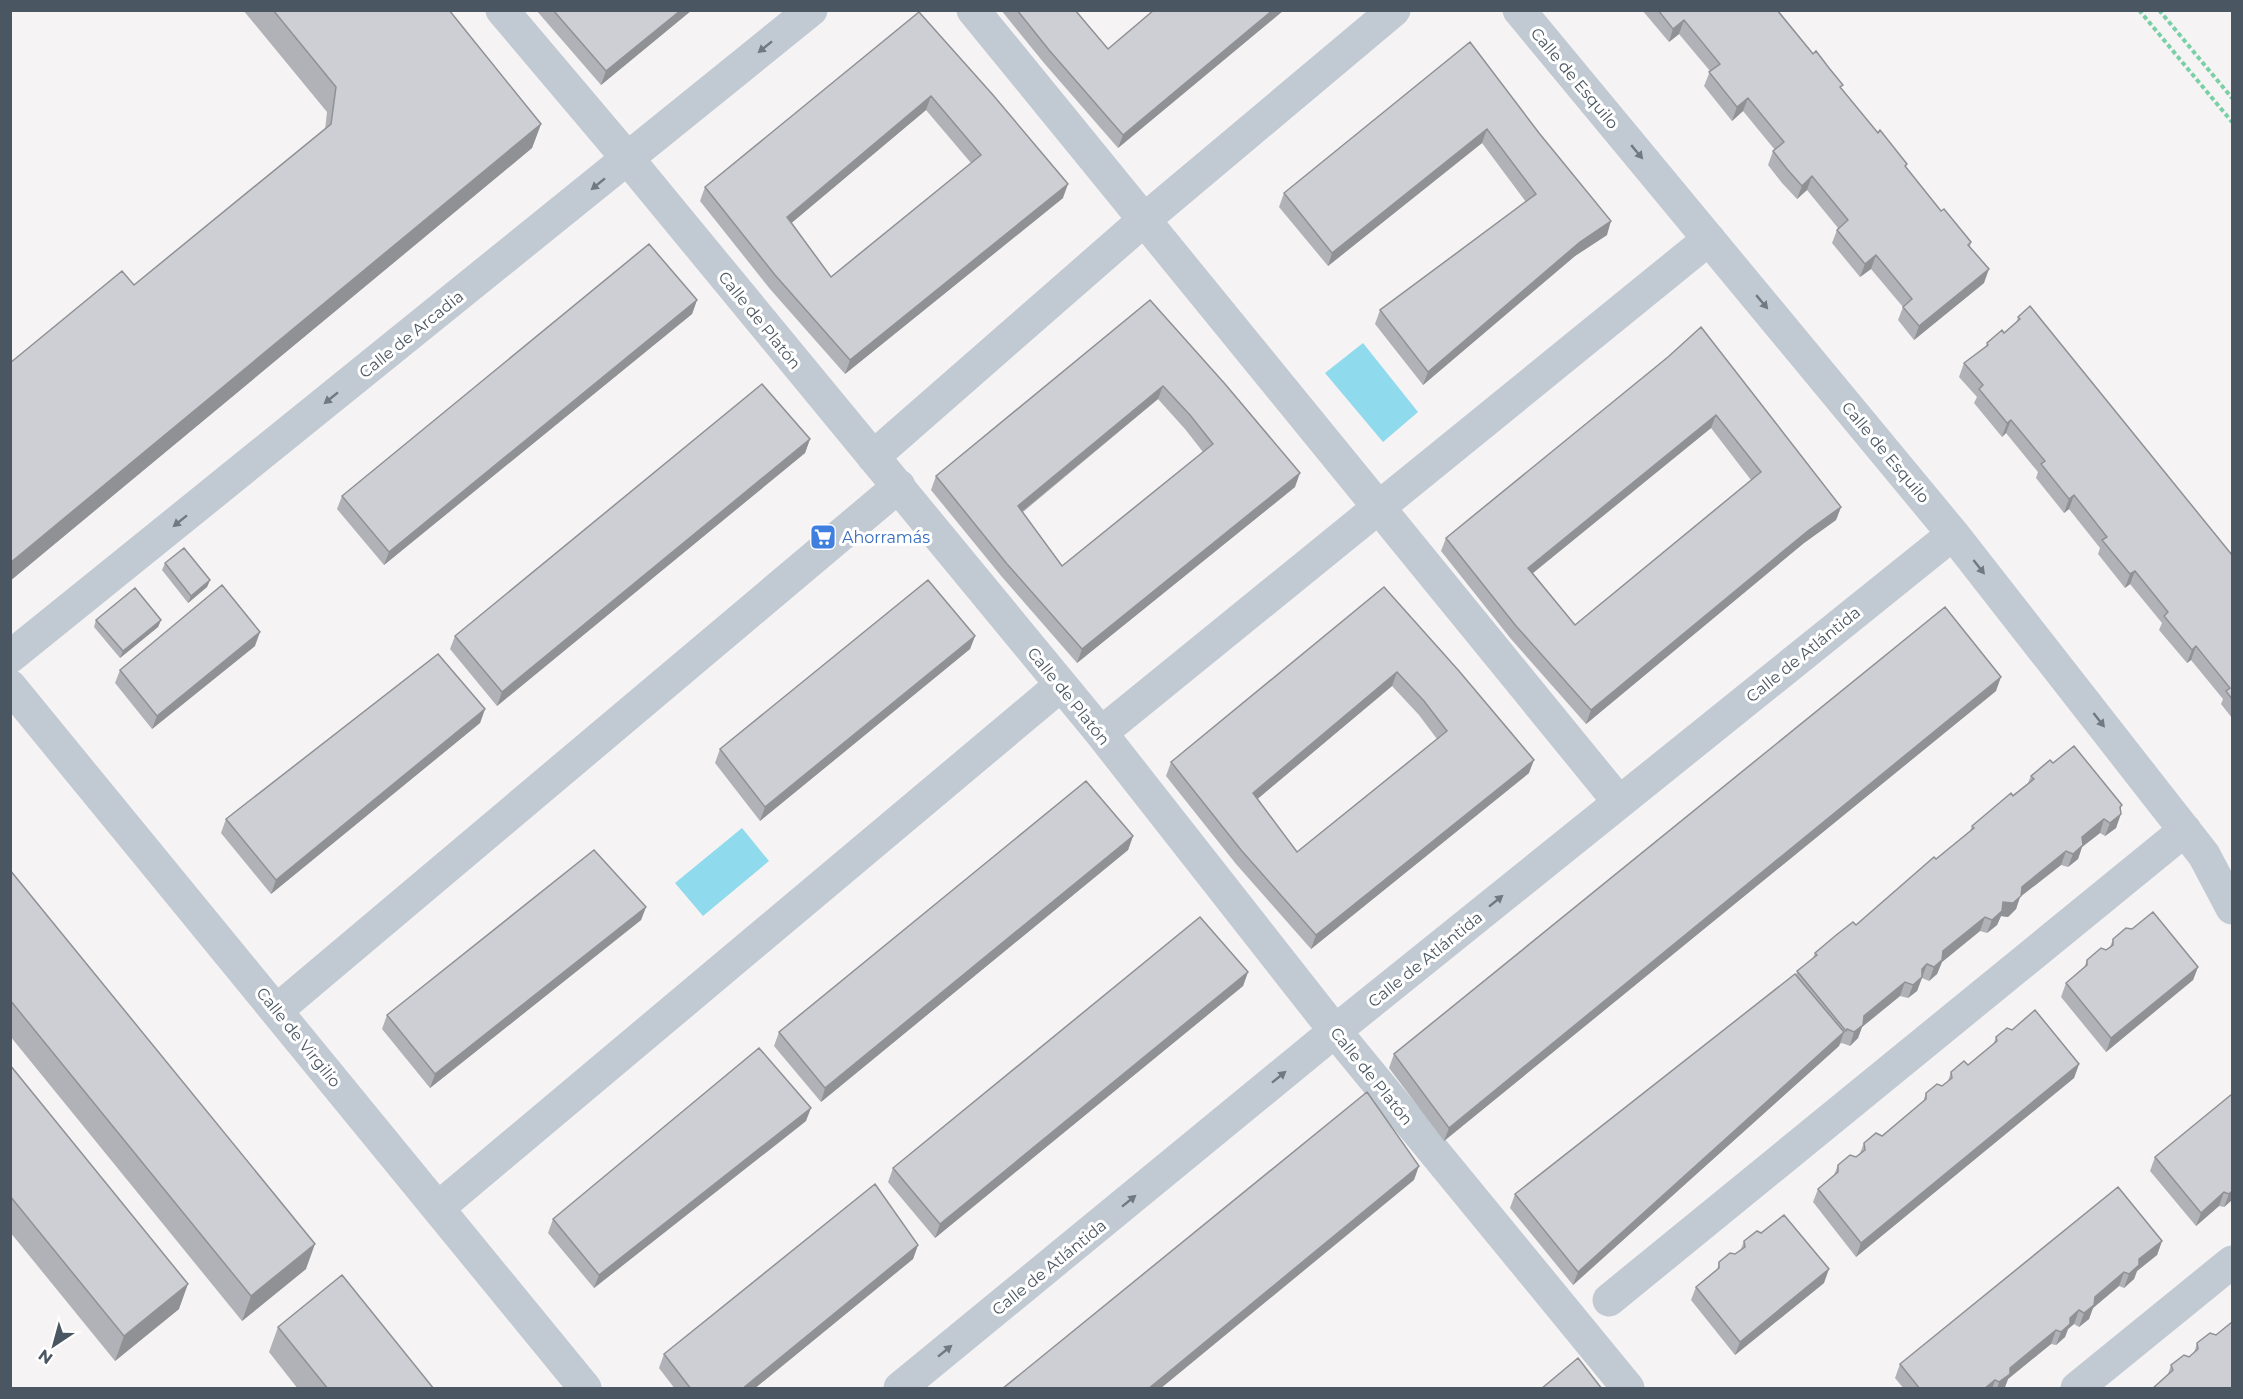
<svg xmlns="http://www.w3.org/2000/svg" width="2243" height="1399" font-family="Montserrat,sans-serif">
	<rect width="100%" height="100%" fill="#f5f3f3"/>
	<path fill="#90daee" d="M1363 343 1418 412 1383 442 1325 373Z
		M742 828 769 861 703 916 675 883Z"/>
	<g fill="none" stroke-linecap="round" stroke-linejoin="round">
		<path stroke="#7ad0a6" stroke-width="4" stroke-dasharray="4.5 3" stroke-linecap="butt" d="M2139 10 2232 122
			M2159 10 2232 98"/>
		<path stroke="#c1cad2" stroke-width="33" d="M502 10 628 159 1101 733 1335 1031 1628 1388
			M973 10 1619 802
			M1519 10 1953 534 2204 855 2232 908
			M873 457 1144 220 1394 10
			M10 657 811 10
			M10 686 585 1388
			M1101 733 1709 239
			M277 1010 899 486
			M438 1208 1061 685
			M1609 1300 2185 830
			M900 1388 1335 1031 1953 534
			M2077 1388 2232 1262"/>
	</g>
	<path fill="#b0b2b7" fill-rule="evenodd" d="M243 10H449L541 124 532 148 10 581V363L134 285 325 130 327 112Z
		M536 10H692L601 85Z
		M1001 10H1075L1108 49 1284 10 1118 148 1044 63Z
		M1642 10H1778L1878 133 1907 164 1906 167 1941 211 1971 242 1970 247 1984 283 1914 340 1898 320 1903 307 1871 269 1860 277 1832 243 1837 230 1838 228 1807 190 1797 199 1782 183 1768 165 1773 151 1775 150 1743 111 1732 121 1704 86 1710 71 1679 34 1669 42Z
		M919 12 1063 198 845 374 770 289 700 201 705 187ZM926 110 971 163 831 277 791 223Z
		M1470 42 1607 235 1575 256 1423 385 1375 324 1380 310 1526 202 1482 143 1328 266 1279 207 1284 193Z
		M697 300 692 314 384 565 337 509 342 496Z
		M1150 300 1295 487 1077 663 1002 577 931 490 936 476ZM1158 399 1185 429 1203 452 1062 566 1023 512Z
		M2018 317 2232 555V718L2221 704 2223 699 2191 660 2187 663 2159 630 2162 623 2130 584 2125 588 2098 554 2100 548 2069 509 2064 513 2036 478 2038 472 2006 433 2002 437 1974 403 1977 397 1959 377 1964 363 1985 348 1987 343 2004 333 2016 323Z
		M1668 357 1841 507 1836 520 1804 543 1586 724 1511 639 1441 551 1446 538ZM1711 428 1751 480 1575 625 1533 573Z
		M810 439 805 453 497 706 450 649 455 636Z
		M165 563 210 580 207 587 188 603 162 570Z
		M1384 587 1529 773 1311 949 1236 864 1166 776 1171 762ZM1392 686 1419 715 1437 739 1297 852 1257 799Z
		M96 620H161L158 627 120 658 94 627Z
		M975 636 970 649 760 821 715 763 720 749Z
		M255 646 152 729 115 683 120 670Z
		M1996 691 1444 1141 1389 1068 1394 1054Z
		M485 709 480 723 271 894 221 833 226 819Z
		M2053 763 2120 809 2116 828 2105 836 2100 833 2082 847 2078 859 2068 867 2061 865 2020 897 2016 909 2008 917 2001 916 1997 925 1987 933 1980 931 1942 962 1937 974 1929 981 1922 978 1917 991 1908 998 1900 996 1862 1027 1858 1038 1850 1046 1842 1043 1841 1044 1840 1043 1839 1046 1573 1285 1510 1208 1515 1194 1796 975 1797 971 1813 958 1815 953 1856 925 1970 831 1972 826 2028 783 2031 776Z
		M1133 836 1128 850 821 1102 774 1046 779 1032Z
		M10 870 306 1269 242 1321 10 1036Z
		M646 907 641 920 430 1088 382 1029 387 1015Z
		M2113 939 2198 967 2193 980 2106 1052 2061 997 2066 983 2084 968 2087 960 2106 950 2110 947Z
		M1248 972 1243 986 935 1238 888 1182 893 1168Z
		M1996 1037 2079 1064 2074 1078 1856 1257 1813 1202 1818 1189 1834 1175 1838 1165 1856 1157 1860 1153 1864 1143 1882 1136 1923 1102 1926 1093 1942 1086 1948 1081 1951 1072 1968 1065 1993 1045Z
		M10 1065 179 1309 115 1361 10 1232Z
		M2232 1094V1200L2224 1207 2219 1206 2196 1226 2150 1171 2155 1157Z
		M806 1121 594 1288 548 1233 553 1219Z
		M1744 1241 1824 1283 1735 1355 1691 1300 1696 1287 1717 1270 1719 1262 1735 1254 1741 1249Z
		M2162 1241 2157 1255 2137 1271 2134 1279 2124 1288 2119 1286 2093 1308 2089 1319 2079 1327 2074 1324 2068 1329 2065 1337 2056 1345 2051 1344 2008 1379 2005 1387 2003 1389H1904L1895 1378 1900 1364Z
		M918 1245 913 1259 754 1389H675L659 1368 664 1354Z
		M278 1327 434 1389H298L269 1352Z
		M2216 1335 2168 1374 2171 1365 2189 1357 2194 1353 2197 1343Z"/>
	<path fill="#909195" d="M681 10H692L601 85 606 71Z
		M1273 10H1284L1118 148 1123 135Z
		M1684 20 1679 34 1669 42 1673 29Z
		M931 96 926 110 782 231 787 217Z
		M1748 98 1743 111 1732 121 1737 107Z
		M541 124 532 148 10 581V563Z
		M1487 129 1482 143 1328 266 1332 253Z
		M1812 176 1807 190 1797 199 1802 186Z
		M1068 184 1063 198 845 374 850 360Z
		M1611 221 1607 235 1575 256 1423 385 1428 372 1580 242Z
		M1876 255 1871 269 1860 277 1865 264Z
		M1989 269 1984 283 1914 340 1919 326Z
		M697 300 692 314 384 565 389 552Z
		M1163 386 1158 399 1013 519 1018 506Z
		M1716 415 1711 428 1523 581 1528 568Z
		M2011 420 2006 433 2002 437 2007 423Z
		M810 439 805 453 497 706 502 692Z
		M1300 473 1295 487 1077 663 1082 649Z
		M2074 495 2069 509 2064 513 2069 499Z
		M1841 507 1836 520 1804 543 1586 724 1591 710 1809 530Z
		M2135 571 2130 584 2125 588 2130 574Z
		M210 580 207 587 188 603 191 596Z
		M161 620 158 627 120 658 123 651Z
		M260 632 255 646 152 729 157 716Z
		M975 636 970 649 760 821 765 807Z
		M2196 646 2191 660 2187 663 2192 650Z
		M1397 672 1392 686 1248 807 1253 793Z
		M2001 677 1996 691 1444 1141 1449 1128Z
		M485 709 480 723 271 894 276 880Z
		M1534 760 1529 773 1311 949 1316 935Z
		M2122 805 2117 817 2121 814 2116 828 2105 836 2110 823Z
		M2104 819 2100 833 2082 847 2078 859 2068 867 2073 854 2082 837Z
		M1133 836 1128 850 821 1102 825 1088Z
		M2066 851 2061 865 2020 897 2016 909 2008 917 2001 916 1997 925 1987 933 1992 920 2003 902Z
		M646 907 641 920 430 1088 435 1074Z
		M1985 917 1980 931 1942 962 1937 974 1929 981 1934 967 1943 951Z
		M1927 964 1917 991 1908 998 1913 985 1922 969Z
		M2198 967 2193 980 2106 1052 2111 1038Z
		M1248 972 1243 986 935 1238 940 1224Z
		M1905 982 1900 996 1862 1027 1858 1038 1850 1046 1854 1032 1864 1016Z
		M1844 1032 1839 1046 1573 1285 1578 1272Z
		M2079 1064 2074 1078 1856 1257 1861 1243Z
		M811 1108 806 1121 594 1288 599 1275Z
		M1419 1166 1414 1180 1160 1389H1148Z
		M2232 1191V1200L2224 1207 2229 1194Z
		M2224 1192 2219 1206 2196 1226 2201 1213Z
		M2162 1241 2157 1255 2137 1271 2134 1279 2124 1288 2129 1274 2139 1259Z
		M315 1244 306 1269 242 1321 251 1296Z
		M918 1245 913 1259 754 1389H742Z
		M1829 1269 1824 1283 1735 1355 1740 1342Z
		M2124 1272 2119 1286 2093 1308 2089 1319 2079 1327 2084 1313 2095 1297Z
		M188 1284 179 1309 115 1361 124 1336Z
		M2079 1310 2074 1324 2068 1329 2065 1337 2056 1345 2061 1332 2070 1318Z
		M2056 1330 2051 1344 2008 1379 2005 1387 2003 1389H1997L1999 1382 2010 1368Z
		M1995 1380 1992 1389H1984Z"/>
	<path fill="#cdcfd5" stroke="#909195" stroke-width="1.5" fill-rule="evenodd" d="M273 10H449L541 124 10 563V363L122 271 134 285 331 124 336 87Z
		M553 10H681L606 71Z
		M1017 10H1075L1108 49 1154 10H1273L1123 135 1049 50Z
		M1658 10H1777L1813 54 1816 51 1829 68 1843 85 1840 87 1878 133 1880 130 1907 164 1905 166 1941 211 1944 209 1971 242 1968 245 1989 269 1919 326 1903 307 1912 299 1876 255 1865 264 1837 230 1848 220 1812 176 1802 186 1787 169 1773 151 1784 142 1748 98 1737 107 1709 72 1720 64 1684 20 1673 29Z
		M919 12 993 95 1068 184 850 360 775 275 705 187ZM931 96 981 155 831 277 787 217Z
		M1470 42 1539 133 1611 221 1580 242 1428 372 1380 310 1536 194 1487 129 1332 253 1284 193Z
		M649 244 697 300 389 552 342 496Z
		M1150 300 1225 384 1300 473 1082 649 1007 564 936 476ZM1163 386 1190 415 1213 444 1062 566 1018 506Z
		M2030 306 2232 555V699L2226 691 2230 688 2196 646 2192 650 2164 616 2168 612 2135 571 2130 574 2102 540 2107 537 2074 495 2069 499 2041 464 2045 461 2011 420 2007 423 1979 389 1983 385 1964 363 1988 345 1987 343 2002 330 2004 333 2020 319 2018 317Z
		M1701 327 1841 507 1809 530 1591 710 1516 626 1446 538 1668 357ZM1716 415 1761 472 1575 625 1528 568Z
		M762 384 810 439 502 692 455 636Z
		M184 548 210 580 191 596 165 563Z
		M928 580 975 636 765 807 720 749Z
		M222 585 260 632 157 716 120 670Z
		M1384 587 1459 671 1534 760 1316 935 1241 850 1171 762ZM1397 672 1424 701 1447 731 1297 852 1253 793Z
		M135 588 161 620 123 651 96 620Z
		M1945 607 2001 677 1449 1128 1394 1054Z
		M438 654 485 709 276 880 226 819Z
		M2074 746 2122 805 2120 807 2121 814 2110 823 2104 819 2082 837 2083 845 2073 854 2066 851 2022 887 2021 896 2013 903 2003 902 2002 911 1992 920 1985 917 1943 951 1942 960 1934 967 1927 964 1922 969V977L1913 985 1905 982 1864 1016 1863 1025 1854 1032 1847 1029 1846 1031 1797 971 1817 955 1815 953 1835 936 1853 922 1856 925 1934 857 1936 859 1974 828 1972 826 2011 793 2013 796 2034 779 2031 776 2050 760 2053 763Z
		M1086 781 1133 836 825 1088 779 1032Z
		M594 850 646 907 435 1074 387 1015Z
		M10 870 315 1244 251 1296 10 1000Z
		M2153 912 2198 967 2111 1038 2066 983 2087 965V960L2101 948 2106 950 2113 945V939L2126 928 2132 929Z
		M1200 917 1248 972 940 1224 893 1168Z
		M1795 974 1844 1032 1578 1272 1515 1194Z
		M2035 1010 2079 1064 1861 1243 1818 1189 1838 1172V1165L1850 1155 1856 1157 1865 1150 1864 1143 1876 1133 1882 1136 1926 1099V1093L1937 1084 1942 1086 1952 1078 1951 1072 1964 1061 1968 1065 1997 1041 1996 1037 2007 1028 2012 1030Z
		M759 1048 811 1108 599 1275 553 1219Z
		M10 1065 188 1284 124 1336 10 1196Z
		M1367 1092 1419 1166 1148 1389H1002Z
		M2232 1094V1191L2229 1194 2224 1192 2201 1213 2155 1157Z
		M875 1184 918 1245 742 1389H691L664 1354Z
		M2118 1187 2162 1241 2139 1259V1265L2129 1274 2124 1272 2095 1297 2094 1305 2084 1313 2079 1310 2070 1318V1324L2061 1332 2056 1330 2010 1368V1374L1999 1382 1995 1380 1984 1389H1920L1900 1364Z
		M1784 1215 1829 1269 1740 1342 1696 1287 1719 1268V1262L1730 1253 1735 1254 1745 1247 1744 1241 1757 1231 1761 1233Z
		M342 1275 434 1389H328L278 1327Z
		M2232 1322V1389H2152L2173 1370 2171 1365 2184 1355 2189 1357 2198 1349 2197 1343 2210 1333 2216 1335Z
		M1578 1358 1602 1389H1541Z"/>
	<defs><path id="oneway-solid" d="M-6-.8H1V-3.2L6.5 0L1 3.2V.8H-6Z" transform="scale(1.5)"/></defs>
	<g fill="#6e7983">
		<use href="#oneway-solid" transform="translate(765 47) rotate(141)"/>
		<use href="#oneway-solid" transform="translate(1637 152) rotate(50)"/>
		<use href="#oneway-solid" transform="translate(598 184) rotate(141)"/>
		<use href="#oneway-solid" transform="translate(1762 302) rotate(50)"/>
		<use href="#oneway-solid" transform="translate(331 398) rotate(141)"/>
		<use href="#oneway-solid" transform="translate(180 521) rotate(141)"/>
		<use href="#oneway-solid" transform="translate(1979 567) rotate(52)"/>
		<use href="#oneway-solid" transform="translate(2099 720) rotate(52)"/>
		<use href="#oneway-solid" transform="translate(1496 901) rotate(-39)"/>
		<use href="#oneway-solid" transform="translate(1279 1077) rotate(-39)"/>
		<use href="#oneway-solid" transform="translate(1129 1201) rotate(-39)"/>
		<use href="#oneway-solid" transform="translate(945 1351) rotate(-39)"/>
	</g>
	<defs>
		<symbol id="supermarket-square" viewBox="-11 -11 22 22"><rect x="-9" y="-9" width="18" height="18" rx="4" fill="#3f7fe0" stroke="#fff"/><path d="M-6-5.5h2.5l.6 2H6L4.5 2H-2.5L-4.4-4H-6ZM-1.5 3.2a1.3 1.3 0 1 0 .1 0ZM3 3.2a1.3 1.3 0 1 0 .1 0Z" fill="#fff"/></symbol>
	</defs>
	<g fill-rule="evenodd">
		<use href="#supermarket-square" x="808" y="522" width="30" height="30"/>
	</g>
	<g text-anchor="middle" stroke-width="6" stroke-linejoin="round" paint-order="stroke">
		<g font-size="16" fill="#4a5661" stroke="#fff">
			<text transform="translate(1575 78) rotate(50)" y="6">Calle de Esquilo</text>
			<text transform="translate(760 320) rotate(51)" y="6">Calle de Platón</text>
			<text transform="translate(411 334) rotate(-39)" y="6">Calle de Arcadia</text>
			<text transform="translate(1886 452) rotate(50)" y="6">Calle de Esquilo</text>
			<text transform="translate(1803 654) rotate(-39)" y="6">Calle de Atlántida</text>
			<text transform="translate(1069 696) rotate(51)" y="6">Calle de Platón</text>
			<text transform="translate(1425 959) rotate(-39)" y="6">Calle de Atlántida</text>
			<text transform="translate(299 1037) rotate(51)" y="6">Calle de Virgilio</text>
			<text transform="translate(1372 1076) rotate(51)" y="6">Calle de Platón</text>
			<text transform="translate(1049 1267) rotate(-39)" y="6">Calle de Atlántida</text>
		</g>
		<g font-size="16" fill="#366cbe" stroke="#fff" text-anchor="start">
			<text x="842" y="543">Ahorramás</text>
		</g>
	</g>
	<rect width="2243" height="1399" fill="none" stroke="#4a5661" stroke-width="24"/>
	<g transform="translate(54 1345) rotate(216)" stroke="#ffffff" stroke-width="4.5" paint-order="stroke">
	<path d="M0-4.5L10 22L0 15L-10 22Z" fill="#4a5661"/>
	<text y="-9" font-size="16" font-weight="bold" text-anchor="middle" fill="#4a5661">N</text>
	</g>
</svg>
